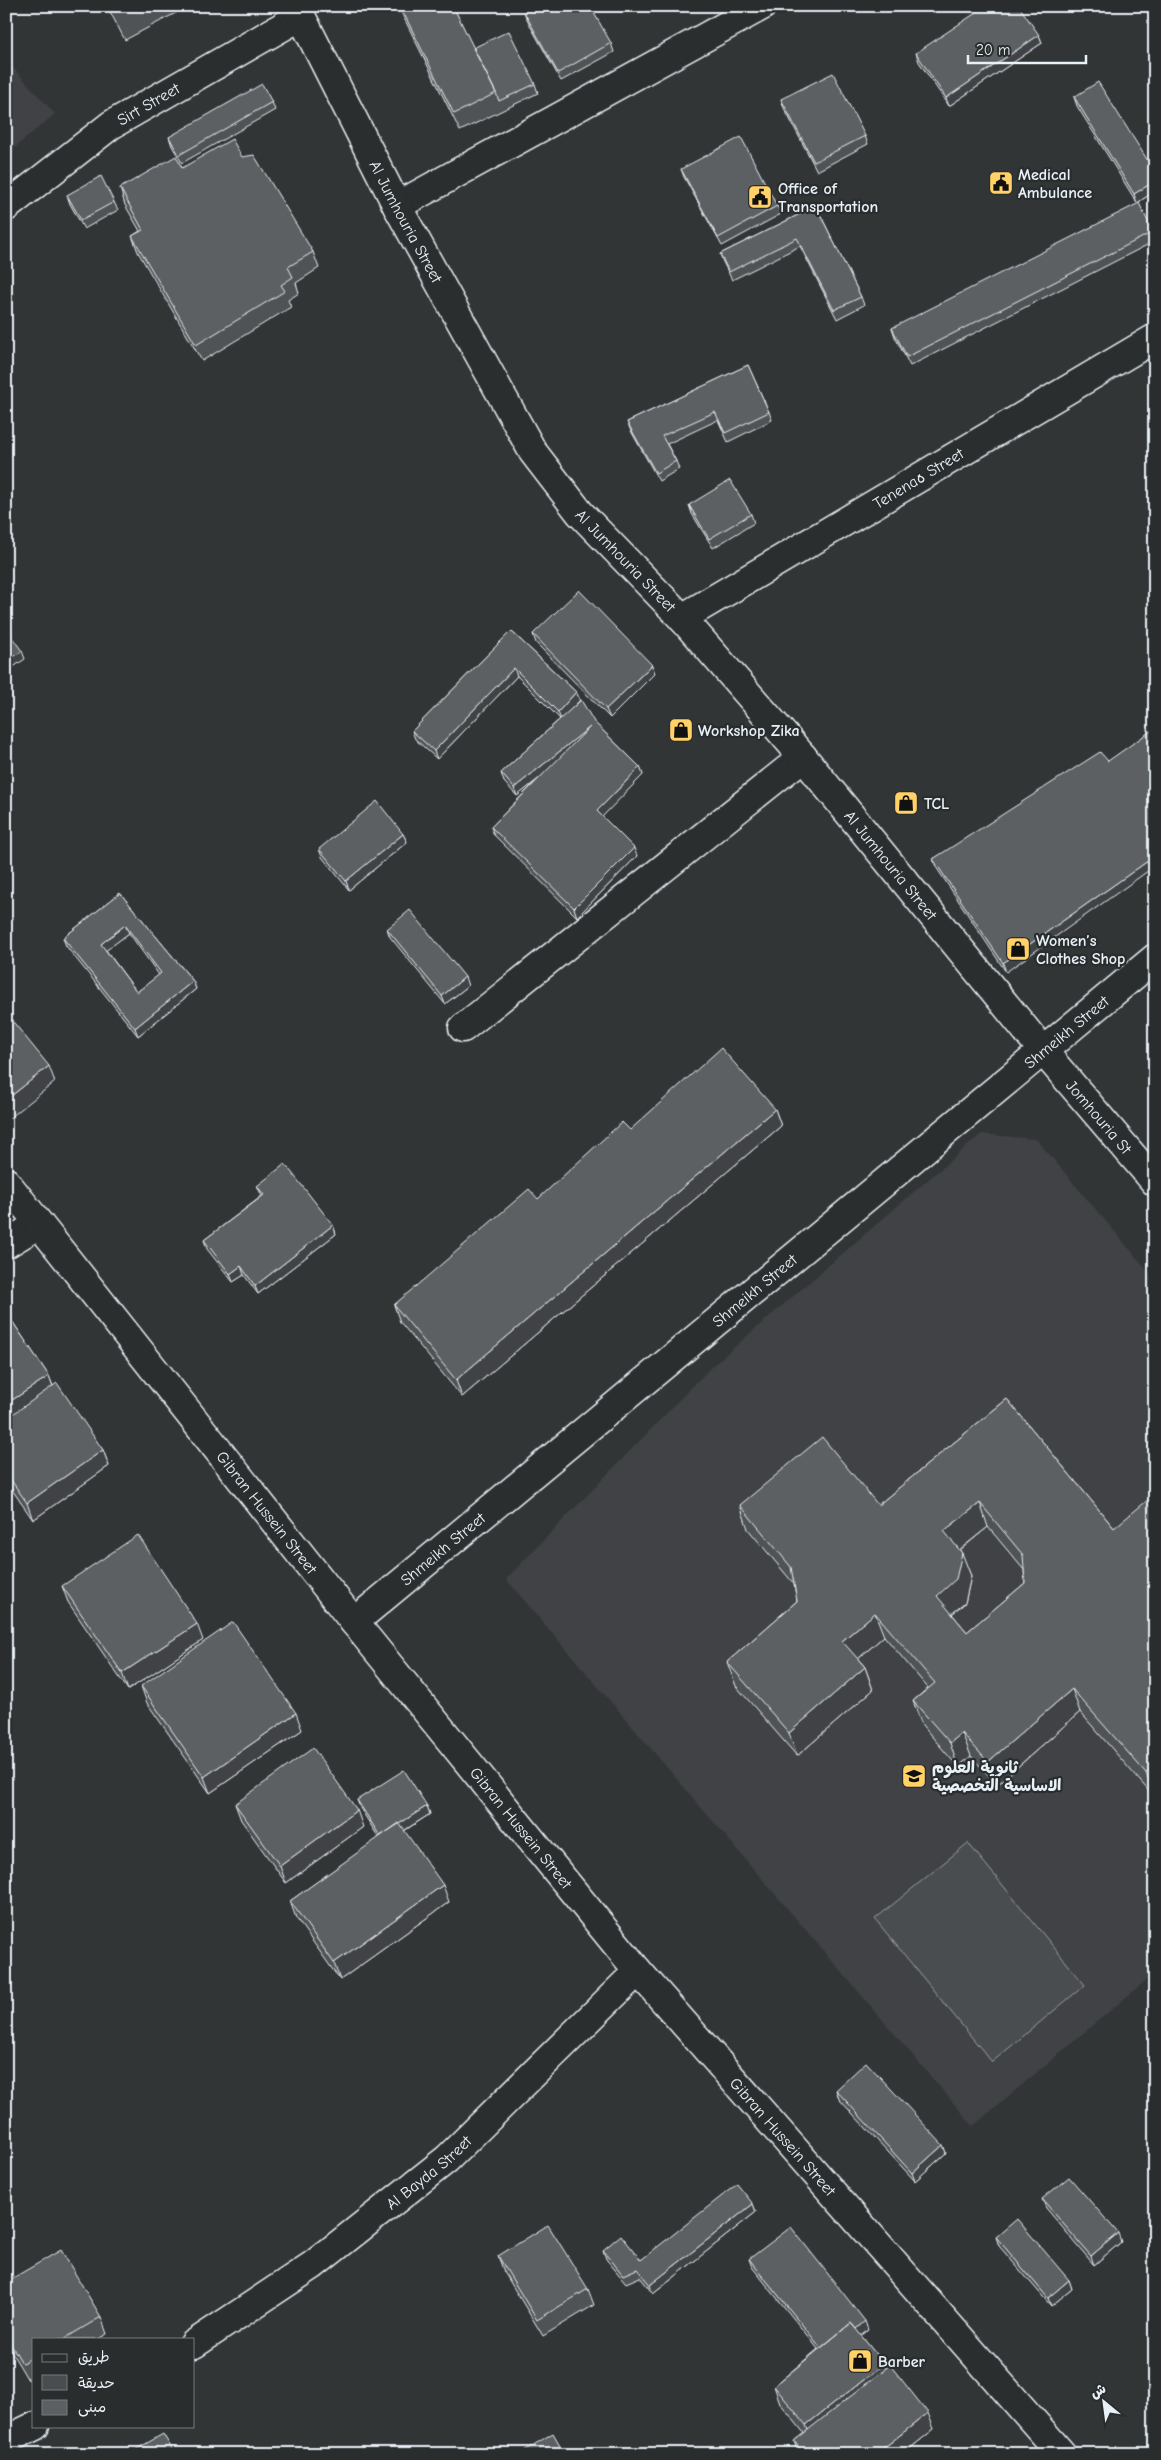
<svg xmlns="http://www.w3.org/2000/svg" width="1161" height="2460" font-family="'Comic Neue','Playpen Sans Arabic',sans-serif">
	<rect width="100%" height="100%" fill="#323536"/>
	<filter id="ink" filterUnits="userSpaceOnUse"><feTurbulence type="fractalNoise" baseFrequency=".02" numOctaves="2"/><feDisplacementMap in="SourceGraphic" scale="10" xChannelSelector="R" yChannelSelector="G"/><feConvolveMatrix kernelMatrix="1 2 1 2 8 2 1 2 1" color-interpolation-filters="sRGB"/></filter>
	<g filter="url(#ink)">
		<path fill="#3f4244" d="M6 60 55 114 6 155Z
			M981 1134 1036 1139 1155 1279V1973L973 2126 506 1579 711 1367Z"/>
		<path fill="#494d4f" stroke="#989fa4" d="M968 1843 1085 1985 992 2062 875 1919Z"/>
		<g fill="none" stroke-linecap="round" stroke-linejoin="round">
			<defs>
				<g id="minor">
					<path d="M397 206 762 6"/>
					<path id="s1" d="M6 207 111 125 301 16"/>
					<path d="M682 618 1155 338"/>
					<path d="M463 1028 803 757"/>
					<path id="s2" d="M1044 1052 1155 1182"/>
					<path d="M6 1244 39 1224"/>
					<path id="s3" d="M354 1622 1155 958"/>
					<path id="s4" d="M194 2344 313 2265 447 2159 638 1971"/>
					<path d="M6 2440 35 2426"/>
				</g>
				<g id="major">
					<path id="s5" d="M296 6 397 206 533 452 580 513 682 618 803 757 1044 1052"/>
					<path id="s6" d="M6 1182 354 1622 638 1971 1062 2454"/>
				</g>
			</defs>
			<use href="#minor" stroke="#e8f1f8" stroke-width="31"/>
			<use href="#major" stroke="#e8f1f8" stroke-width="31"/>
			<use href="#minor" stroke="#2a2d2e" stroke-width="28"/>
			<use href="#major" stroke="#2a2d2e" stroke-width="28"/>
		</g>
		<path fill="#4f5355" stroke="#e8f1f8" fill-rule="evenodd" d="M107 6H187V7L125 40Z
			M398 6H453L473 48 535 84 538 93 460 131Z
			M524 12 611 43 614 52 561 81 527 20Z
			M1039 35 1042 43 949 106 919 62 916 53Z
			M1074 97 1155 172V191L1137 203 1077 106Z
			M781 99 865 136 868 144 817 171 784 108Z
			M272 102 275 110 182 163 172 146 169 137Z
			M242 157 313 252 319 268 296 283 299 293 288 300 291 307 202 361 138 252 132 236 140 231 125 205 120 188 182 168Z
			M681 169 777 206 781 214 722 246 684 177Z
			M67 195 114 202 118 210 84 229 70 204Z
			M816 206 861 297 864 305 837 319 800 246 732 280 723 262 720 254Z
			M1153 232 1155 236V241L910 366 895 337 892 328Z
			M748 365 769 412 772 420 728 442 718 420 667 444 676 461 679 469 659 481 631 431 627 422Z
			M689 505 751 514 754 523 713 548 692 514Z
			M511 631 576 692 580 700 571 710 594 722 640 767 643 775 602 816 637 856 577 917 494 835 491 827 539 778 517 796 504 782 501 773 560 719 517 676 437 759 415 739 412 731Z
			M533 634 655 673 610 718 536 643Z
			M1108 761 1006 972 936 867 933 859Z
			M403 834 407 842 349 890 322 857 319 849Z
			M120 893 193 981 196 989 138 1036 66 946 63 938ZM129 933 159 975 137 992 106 950Z
			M387 929 468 986 445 1004 390 937Z
			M775 1109 781 1126 462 1397 400 1322 394 1305 538 1199 630 1130Z
			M257 1186 333 1225 336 1234 258 1294 244 1275 233 1282 207 1249 204 1240 262 1196Z
			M6 1312 49 1376 53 1386 103 1450 109 1466 33 1520 6 1481Z
			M1007 1399 1114 1528 1154 1797 1080 1712 997 1785 971 1756 958 1767 922 1725 913 1701 928 1688 884 1636 858 1659 865 1667 873 1690 797 1756 736 1686 727 1662 797 1601 794 1584 748 1529 740 1505H878ZM988 1527 1024 1570 1025 1583 967 1632 952 1614 965 1603 971 1576 960 1550Z
			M62 1586 203 1640 128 1690 68 1602Z
			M141 1686 302 1730 210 1793 147 1703Z
			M357 1800 427 1806 430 1814 404 1831 449 1902 340 1980 296 1918 290 1901 379 1838 360 1808Z
			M235 1804 363 1827 286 1883 241 1820Z
			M836 2090 943 2145 946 2153 915 2181 839 2099Z
			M1042 2199 1121 2242 1094 2265 1046 2208Z
			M753 2204 756 2212 653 2294 640 2277 626 2283 606 2259 603 2250 641 2260Z
			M996 2237 1069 2280 1072 2289 1051 2306 999 2246Z
			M498 2256 588 2289 594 2305 543 2336 504 2272Z
			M749 2259 868 2330 861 2336 884 2364 885 2369 934 2429 903 2454H798L794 2441 804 2433 780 2403 774 2386 818 2349 752 2267Z
			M6 2282 101 2317 107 2334 98 2339H34V2377L28 2380 6 2343Z"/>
		<path fill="#404345" stroke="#e8f1f8" d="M1039 35 1042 43 949 106 946 98Z
			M1155 181V191L1137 203 1134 194Z
			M22 651 25 659 6 672V662Z
			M652 665 655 673 610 718 606 709Z
			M514 668 517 676 437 759 434 751Z
			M9 689 12 697 6 701V691Z
			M576 692 580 700 561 720 558 712Z
			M590 727 593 735 517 796 514 788Z
			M640 767 643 775 600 819 597 811Z
			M403 834 407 842 349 890 346 881Z
			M634 848 637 856 577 917 574 908Z
			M1155 856V866L1006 972 1003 963Z
			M125 925 129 933 104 952 101 944Z
			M465 977 468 986 445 1004 442 996Z
			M193 981 196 989 138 1036 135 1028Z
			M49 1066 55 1082 6 1121V1100Z
			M775 1109 781 1126 462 1397 456 1380Z
			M333 1225 336 1234 258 1294 255 1286Z
			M241 1266 244 1275 233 1282 230 1274Z
			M49 1376 55 1392 6 1425V1404Z
			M103 1450 109 1466 33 1520 27 1503Z
			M980 1503 988 1527 953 1555 944 1531Z
			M962 1553 971 1576 965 1603 945 1619 937 1596Z
			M875 1613 884 1636 851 1665 842 1641Z
			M197 1624 203 1640 128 1690 122 1673Z
			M865 1667 873 1690 797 1756 789 1733Z
			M1072 1689 1080 1712 997 1785 988 1762Z
			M296 1713 302 1730 210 1793 204 1777Z
			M962 1733 971 1756 958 1767 950 1743Z
			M1155 1765V1796L1154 1797 1146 1773Z
			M427 1806 430 1814 383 1844 380 1836Z
			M357 1810 363 1827 286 1883 280 1866Z
			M443 1885 449 1902 340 1980 334 1963Z
			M943 2145 946 2153 915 2181 912 2173Z
			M753 2204 756 2212 653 2294 650 2285Z
			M1118 2233 1121 2242 1094 2265 1091 2256Z
			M1069 2280 1072 2289 1051 2306 1048 2298Z
			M865 2321 868 2330 829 2362 826 2354Z
			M884 2364 890 2380 812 2441 806 2425Z
			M928 2413 934 2429 903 2454H876Z"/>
		<path fill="#5c6063" stroke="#e8f1f8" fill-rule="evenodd" d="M112 6H122L115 10Z
			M400 6H453L496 93 454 114Z
			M534 6H590L611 43 558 73 524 12Z
			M986 6H1019L1039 35 946 98 916 53Z
			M509 31 535 84 499 101 496 93 473 48Z
			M833 73 865 136 814 162 781 99Z
			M1098 82 1155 172V181L1134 194 1074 97Z
			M262 84 272 102 179 155 169 137Z
			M741 137 777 206 718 238 681 169Z
			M232 139 242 157 254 155 313 252 288 267 293 277 281 285 285 291 196 345 132 236 143 230 120 188 176 156 182 168Z
			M101 176 114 202 81 220 67 195Z
			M1139 203 1153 232 907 357 892 328Z
			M816 206 861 297 834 310 797 238 729 272 720 254Z
			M748 365 769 412 725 433 715 412 662 436 676 461 656 473 627 422Z
			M730 480 751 514 709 539 689 505Z
			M579 590 652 665 606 709 533 634Z
			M6 629 22 651 6 662Z
			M511 631 576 692 558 712 514 668 434 751 412 731Z
			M581 700 594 722 640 767 597 811 634 848 574 908 491 827 590 727 514 788 501 773Z
			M1155 728V856L1003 963 933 859 1100 752 1108 761Z
			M377 801 403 834 346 881 319 849Z
			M120 893 193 981 135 1028 63 938ZM125 925 161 973 137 992 101 944Z
			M410 910 465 977 442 996 387 929Z
			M6 1013 49 1066 6 1100Z
			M721 1048 775 1109 456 1380 394 1305 529 1189 538 1199 622 1122 630 1130Z
			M285 1164 333 1225 255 1286 241 1266 230 1274 204 1240 264 1195 257 1186Z
			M6 1312 49 1376 6 1404Z
			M57 1383 103 1450 27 1503 6 1473V1419Z
			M1007 1399 1114 1528 1155 1494V1765L1146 1773 1072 1689 988 1762 962 1733 950 1743 913 1701 935 1683 875 1613 842 1641 865 1667 789 1733 727 1662 797 1601 791 1567 740 1505 822 1437 878 1505ZM980 1503 1023 1555 1025 1583 967 1632 937 1596 956 1579 962 1553 944 1531Z
			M138 1535 197 1624 122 1673 62 1586Z
			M233 1622 296 1713 204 1777 141 1686Z
			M313 1748 357 1810 280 1866 235 1804Z
			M404 1770 427 1806 380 1836 357 1800Z
			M399 1823 443 1885 334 1963 290 1901Z
			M866 2062 943 2145 912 2173 836 2090Z
			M1069 2177 1118 2233 1091 2256 1042 2199Z
			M737 2184 753 2204 650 2285 637 2269 623 2275 603 2250 621 2235 641 2260Z
			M1017 2219 1069 2280 1048 2298 996 2237Z
			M548 2225 588 2289 537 2320 498 2256Z
			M791 2227 865 2321 856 2329 851 2323 821 2348 749 2259Z
			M61 2250 101 2317 64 2339H34V2357L22 2363 6 2336V2282Z
			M851 2323 884 2364 806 2425 774 2386Z
			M890 2365 928 2413 876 2454H804L794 2441Z
			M553 2433 565 2454H519Z
			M163 2434 175 2454H128Z"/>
	</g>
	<defs>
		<symbol id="civic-square" viewBox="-11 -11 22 22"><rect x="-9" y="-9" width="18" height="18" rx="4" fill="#ffd166" stroke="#2a2d2e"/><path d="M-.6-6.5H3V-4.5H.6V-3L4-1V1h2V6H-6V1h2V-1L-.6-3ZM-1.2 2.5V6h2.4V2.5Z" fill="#111"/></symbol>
		<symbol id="shop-square" viewBox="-11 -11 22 22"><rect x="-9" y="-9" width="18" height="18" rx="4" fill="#ffd166" stroke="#2a2d2e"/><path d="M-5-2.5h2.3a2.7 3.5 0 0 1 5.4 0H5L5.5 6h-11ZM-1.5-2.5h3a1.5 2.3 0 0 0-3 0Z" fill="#111"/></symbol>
		<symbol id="school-square" viewBox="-11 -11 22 22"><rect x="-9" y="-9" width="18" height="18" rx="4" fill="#ffd166" stroke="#2a2d2e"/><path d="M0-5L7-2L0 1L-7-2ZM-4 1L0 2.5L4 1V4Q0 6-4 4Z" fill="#111"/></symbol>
	</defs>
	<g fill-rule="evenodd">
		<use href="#civic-square" x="987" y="169" width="28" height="28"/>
		<use href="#civic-square" x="746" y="183" width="28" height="28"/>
		<use href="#shop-square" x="667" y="716" width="28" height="28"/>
		<use href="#shop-square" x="892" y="789" width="28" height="28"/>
		<use href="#shop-square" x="1004" y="935" width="28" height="28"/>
		<use href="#school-square" x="900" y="1762" width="28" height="28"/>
		<use href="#shop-square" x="846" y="2347" width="28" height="28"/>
	</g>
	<g text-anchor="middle" stroke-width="4.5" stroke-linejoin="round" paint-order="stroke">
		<g font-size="16" fill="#e8f1f8" stroke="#2a2d2e">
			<text dy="6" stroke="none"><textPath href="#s1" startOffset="176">Sirt Street</textPath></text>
			<text dy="6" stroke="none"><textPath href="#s5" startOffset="242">Al Jumhouria Street</textPath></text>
			<text transform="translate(918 478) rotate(-31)" y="6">Tenenaه Street</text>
			<text dy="6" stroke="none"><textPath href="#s5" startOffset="648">Al Jumhouria Street</textPath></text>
			<text dy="6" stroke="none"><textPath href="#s5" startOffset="1052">Al Jumhouria Street</textPath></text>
			<text dy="6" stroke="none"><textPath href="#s3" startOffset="925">Shmeikh Street</textPath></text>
			<text dy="6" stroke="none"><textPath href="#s2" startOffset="85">Jomhouria St</textPath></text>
			<text dy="6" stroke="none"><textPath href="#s3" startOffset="520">Shmeikh Street</textPath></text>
			<text dy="6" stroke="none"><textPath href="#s6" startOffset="421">Gibran Hussein Street</textPath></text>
			<text dy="6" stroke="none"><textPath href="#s3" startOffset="115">Shmeikh Street</textPath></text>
			<text dy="6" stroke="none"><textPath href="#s6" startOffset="826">Gibran Hussein Street</textPath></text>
			<text dy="6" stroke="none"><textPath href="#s6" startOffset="1231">Gibran Hussein Street</textPath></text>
			<text dy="6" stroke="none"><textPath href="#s4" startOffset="291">Al Bayda Street</textPath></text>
		</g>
		<g font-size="16" font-weight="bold" fill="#e8f1f8" stroke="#2a2d2e" text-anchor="start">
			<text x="1018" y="180">Medical<tspan x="1018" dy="18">Ambulance</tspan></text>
			<text x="778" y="194">Office of<tspan x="778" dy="18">Transportation</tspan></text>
			<text x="698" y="736">Workshop Zika</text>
			<text x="924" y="809">TCL</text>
			<text x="1036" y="946">Women’s<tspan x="1036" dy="18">Clothes Shop</tspan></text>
			<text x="932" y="1773">ثانوية العلوم<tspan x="932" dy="18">الاساسية التخصصية</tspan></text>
			<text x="878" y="2367">Barber</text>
		</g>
	</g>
	<rect width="1161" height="2460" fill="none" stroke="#2a2d2e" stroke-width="25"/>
	<rect x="12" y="12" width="1136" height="2435" fill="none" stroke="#e8f1f8" stroke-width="2" filter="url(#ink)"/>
	<rect x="32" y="2338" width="162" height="90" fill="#2a2d2e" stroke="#767b7f"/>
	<rect x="42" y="2354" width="25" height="8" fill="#2a2d2e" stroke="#767b7f"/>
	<text x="78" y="2362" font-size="15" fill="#e8f1f8">طريق</text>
	<rect x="42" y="2375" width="25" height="15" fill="#494d4f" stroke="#767b7f"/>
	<text x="78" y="2388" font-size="15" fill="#e8f1f8">حديقة</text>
	<rect x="42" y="2400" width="25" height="15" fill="#5c6063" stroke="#767b7f"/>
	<text x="78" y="2412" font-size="15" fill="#e8f1f8">مبنى</text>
	<g transform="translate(1104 2402) rotate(331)" stroke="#2a2d2e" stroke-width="4" paint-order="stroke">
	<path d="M0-4L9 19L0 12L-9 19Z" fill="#e8f1f8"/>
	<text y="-8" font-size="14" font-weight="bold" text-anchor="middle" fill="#e8f1f8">ش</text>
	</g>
	<path d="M968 55v8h118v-8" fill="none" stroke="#e8f1f8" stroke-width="2.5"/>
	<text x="976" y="55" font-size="15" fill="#e8f1f8" stroke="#2a2d2e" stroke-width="4" paint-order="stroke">20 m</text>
</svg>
